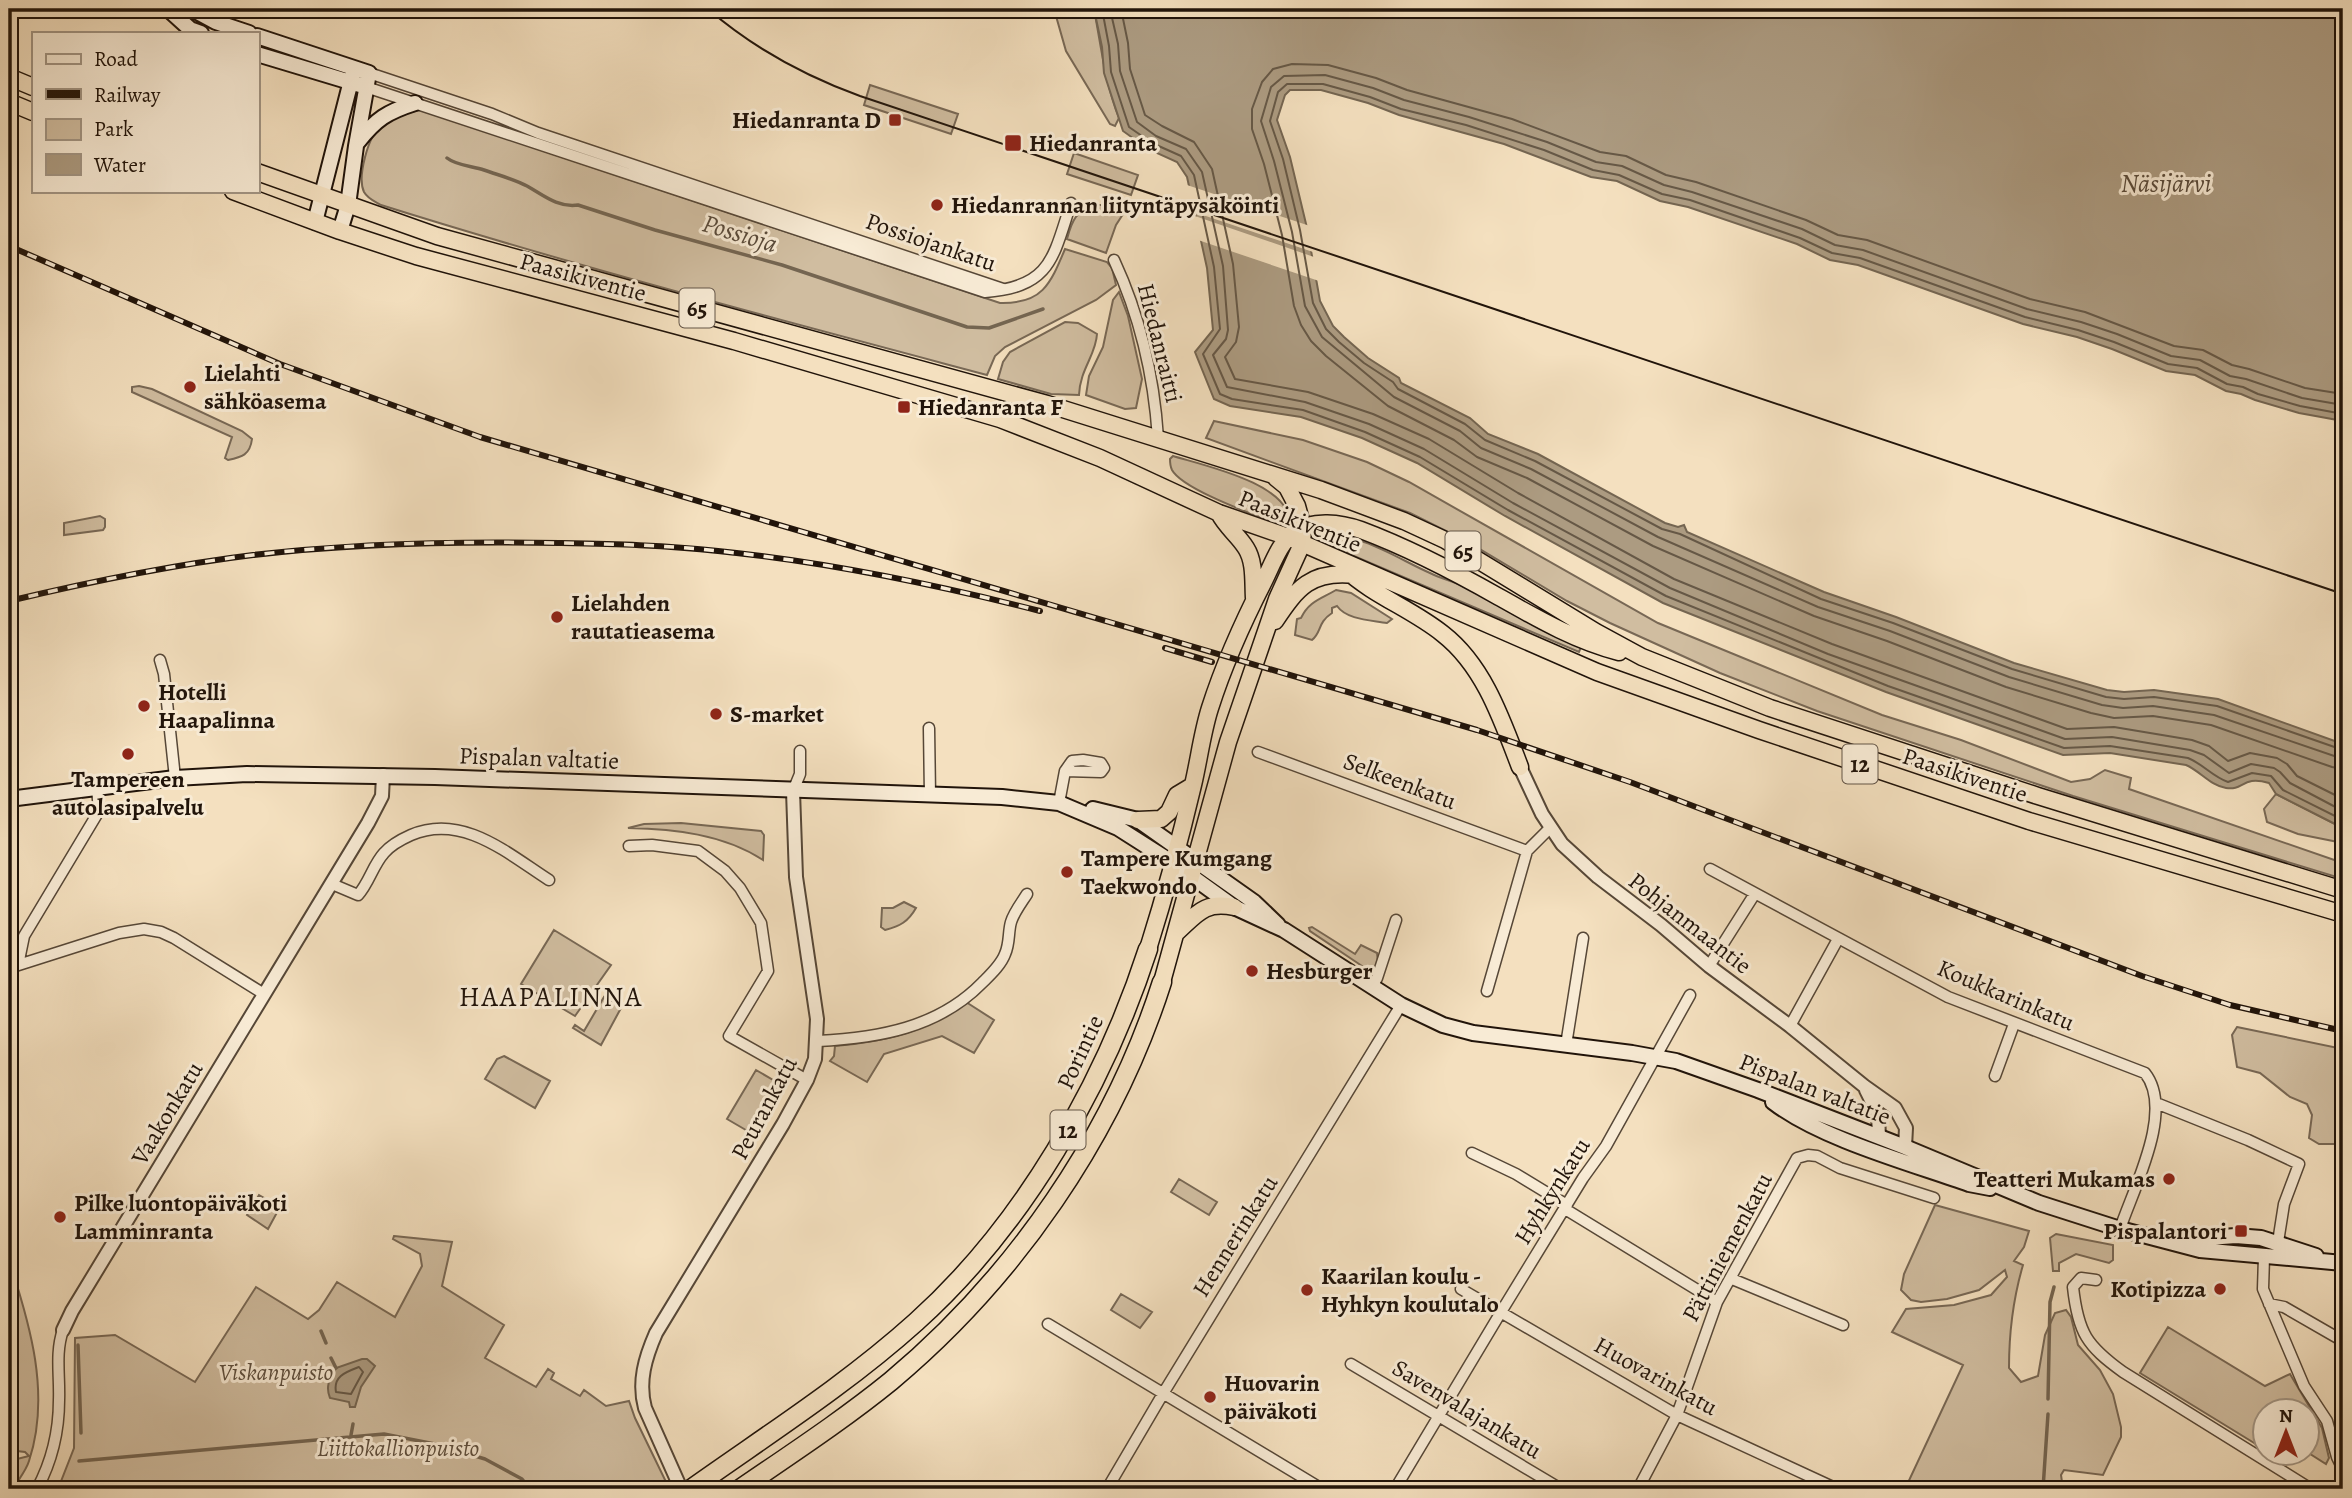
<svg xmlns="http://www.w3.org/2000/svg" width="2352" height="1498" font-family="Alegreya,serif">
	<rect width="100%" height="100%" fill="#f4e0bf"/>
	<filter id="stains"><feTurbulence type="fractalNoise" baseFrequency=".00286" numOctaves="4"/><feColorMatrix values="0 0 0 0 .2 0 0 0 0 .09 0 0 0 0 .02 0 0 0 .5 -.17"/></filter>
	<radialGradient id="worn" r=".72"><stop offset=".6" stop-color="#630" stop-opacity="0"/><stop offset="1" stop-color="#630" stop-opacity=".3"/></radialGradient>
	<path fill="#d0bda0" stroke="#786855" stroke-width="2" d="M1054 9H1094C1101 46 1105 83 1119 118L1115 126 1110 124 1066 51Z
		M870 85 958 114 951 134 864 105Z
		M421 110 1000 303C1042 304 1050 285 1065 249L1107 262 1112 268 1116 285 1096 300 1005 347 995 356 987 375C784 321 582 268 381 205 374 201 368 199 364 192 357 177 368 136 381 126 393 116 405 113 421 110Z
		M1074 153 1138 175 1131 195 1067 174Z
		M1095 205H1108L1125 211 1116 225 1106 253 1067 239C1072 220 1076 211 1095 205Z
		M1119 292 1128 316 1142 379 1136 408 1125 409 1086 395 1089 376 1103 347 1113 300Z
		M1065 322 1078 323 1097 334C1096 355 1080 369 1079 395L1051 394 998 379 1003 362 1010 352Z
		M139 386 152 389 242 431 252 439C250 455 242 457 228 460L225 458 232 437 132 392V387Z
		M1214 421 1303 440 1367 462 1409 482 1658 623 1882 715 1961 740 2071 782 2090 779 2105 770 2131 778 2129 789 2343 863V879L2073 796 1817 711 1720 673 1610 623 1567 601 1466 541 1410 513 1206 438Z
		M1173 456C1202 465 1292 484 1289 523L1286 526H1282C1258 516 1183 490 1172 470 1170 466 1170 464 1170 459Z
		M100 516 105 519V527L103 530 64 535V523Z
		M1323 536C1360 532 1398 559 1430 573 1441 579 1454 581 1465 587 1504 607 1541 630 1581 647L1579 652 1314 539Z
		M1336 590 1351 593 1392 619 1387 623C1371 620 1347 620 1337 606L1332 608V613C1317 623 1322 632 1312 640L1295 635 1297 619 1301 618C1309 601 1321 599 1336 590Z
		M2276 794 2343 828V843L2298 834 2267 822 2264 809Z
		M681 823 761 831 764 835 763 860C723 834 674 829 628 828L644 824Z
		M904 902 916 908C908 922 900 926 885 930L881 927 882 908H893Z
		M1312 927 1355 954 1361 945 1377 953 1378 963 1374 968 1368 970 1310 931 1309 928Z
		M554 930 611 965 575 1016 521 984Z
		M604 997 621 1008 601 1045 573 1028 575 1025 584 1031Z
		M966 1002 994 1020 974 1053 942 1036 884 1054 867 1082 830 1061 834 1056 835 1046C882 1042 928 1032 966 1002Z
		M2237 1027 2343 1049V1144H2319L2309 1138 2312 1115 2307 1104 2290 1097 2260 1073 2237 1067 2232 1035Z
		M504 1056 550 1081 535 1108 485 1079 497 1059Z
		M756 1070 780 1084 751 1133 727 1119Z
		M1179 1179 1217 1202 1209 1215 1171 1192Z
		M259 1195 280 1207 268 1229 247 1215Z
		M1935 1205 2029 1231 2024 1247 2014 1261 2023 1265C2013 1299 2009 1332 2009 1368L2021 1382 2038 1376 2045 1335 2055 1313 2066 1310 2071 1317 2078 1345 2100 1370 2113 1394 2121 1427V1437L2103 1475 2064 1470 2061 1475 2063 1489H1905L1963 1365 1892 1332 1906 1309 1954 1305 1991 1295 2007 1277 2005 1270 1979 1290 1947 1299 1921 1302 1911 1300 1901 1290 1904 1274Z
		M2056 1234 2113 1245V1260L2109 1263 2076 1254 2059 1263V1271H2053L2050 1238Z
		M394 1236 452 1242 442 1286 504 1325 485 1358 536 1387 548 1369 554 1373 551 1379 580 1396 584 1390 606 1406 629 1401 635 1418 669 1488 58 1489 74 1448 75 1338 115 1335 195 1382 256 1287 308 1319 319 1310 337 1282 395 1317 422 1266 420 1254 393 1239Z
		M9 1260C30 1324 51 1395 29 1461 26 1471 18 1480 13 1489H9V1461L29 1456 25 1452 9 1450Z
		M1121 1294 1152 1312 1140 1328 1111 1310Z
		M2168 1327 2265 1386 2290 1374 2322 1428 2329 1458 2326 1464 2307 1452 2306 1410H2264V1449L2140 1373Z"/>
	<path fill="#ac9b81" stroke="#746551" stroke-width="2" d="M1094 9H2343V421L2299 413 2255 400 2241 394 2226 391 2195 375 2166 371 2112 349 2077 337 2023 324 1858 265 1830 260 1797 244 1688 207 1660 201 1617 181 1591 177 1504 144 1399 115 1368 103 1321 90H1290L1285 95 1277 120 1290 157 1307 228 1320 301 1333 326 1344 337 1368 358 1399 378 1401 383 1470 418 1488 434 1538 454 1665 523 1678 527 1684 525 1687 532 1824 592 1896 617 2014 663 2107 690 2124 692 2154 690 2218 699 2343 744V828L2276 794 2269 783C2242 775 2244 791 2226 788 2211 786 2200 771 2186 765L2110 753 2063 755 1886 692 1663 603 1505 516 1417 463 1362 438 1301 417 1230 406 1214 399 1195 352 1213 330 1207 268 1187 177 1177 162 1148 149 1123 131 1104 73 1102 47Z
		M362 1359H367L375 1366 361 1387 355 1407H350L349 1402 330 1398C325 1386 330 1379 336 1368Z"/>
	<path fill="#f4e0bf" d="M1184 184 1310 226 1313 252 1191 211Z
		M1192 215 1314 257 1319 281 1198 240Z"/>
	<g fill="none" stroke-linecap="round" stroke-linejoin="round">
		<path stroke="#665846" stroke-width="2" d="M1102 9 1109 46 1111 72 1129 127 1152 143 1181 156 1194 175 1214 267 1220 329 1203 354 1220 394 1232 399 1303 410 1365 432 1420 457 1508 510 1666 596 1888 686 2064 748 2110 746 2188 758C2203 764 2213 777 2228 782L2252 773 2271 776 2283 790 2343 820
			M1110 9 1118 44 1120 71 1137 122 1156 136 1186 149 1202 172 1223 266 1228 330 1226 339 1213 355 1227 387 1305 402 1369 424 1424 449 1513 503 1670 588 1828 654 2065 739 2112 737 2190 750 2204 755 2229 773 2251 764 2274 768 2280 772 2290 783 2343 811
			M1121 9 1128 43 1130 69 1145 115 1162 126 1194 142 1212 169 1233 264 1239 327 1236 342 1225 357 1235 379 1308 392 1373 414 1429 439 1518 493 1674 579 1832 644 2067 729 2114 727 2192 740 2209 746 2228 761 2250 753 2277 758 2287 764 2297 776 2343 799
			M2343 394 2305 388 2249 369 2232 365 2203 350 2174 346 2085 312 2030 299 1867 240 1838 235 1806 220 1696 182 1666 175 1626 156 1600 152 1512 119 1407 90 1376 78 1328 65 1292 64 1273 69 1262 82 1252 109V129L1264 164 1282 235 1294 306 1301 325 1311 341 1326 356 1388 406 1454 440 1477 457 1527 478 1653 546 1814 616 1887 641 2006 687 2091 713 2114 718 2153 716 2211 725 2332 767 2343 769
			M2343 405 2302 398 2246 379 2230 376 2200 360 2171 356 2117 334 2081 322 2027 309 1863 250 1835 245 1802 229 1692 192 1664 185 1622 166 1596 162 1547 142 1469 117 1404 100 1373 88 1325 75 1284 76 1271 87 1261 121 1274 161 1292 232 1305 306 1322 337 1394 397 1460 431 1481 448 1531 469 1658 537 1818 607 1890 631 2009 677 2102 705 2123 708 2153 706 2214 715 2343 759
			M2343 414 2300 406 2258 394 2243 387 2227 384 2197 368 2168 364 2114 342 2078 330 2025 317 1860 258 1832 253 1800 238 1690 200 1662 194 1619 175 1593 170 1544 150 1466 125 1401 109 1370 97 1323 84H1287L1278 92 1270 121 1283 159 1300 230 1313 303 1326 329 1339 342 1364 363 1393 382 1398 389 1465 424 1485 440 1535 461 1662 529 1680 534 1821 599 1893 623 2012 669 2106 697 2124 699 2154 697 2217 706 2343 750
			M359 1367 363 1372 351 1394 336 1392C333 1376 346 1372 359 1367Z"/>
		<path stroke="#746551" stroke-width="3.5" d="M447 158C457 166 473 166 484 170 498 175 514 179 527 186 543 195 558 208 578 205L655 230 782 265 967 327 989 328 1043 309
			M321 1331 326 1343
			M78 1345 81 1433
			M331 1358 336 1368
			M2048 1399 2050 1302 2054 1287
			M351 1435 353 1424
			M79 1461 384 1434 435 1444 485 1459 522 1479 530 1489
			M2043 1489 2048 1414"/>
		<defs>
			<path id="minor" d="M369 73 492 114 538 133 1003 289
				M366 87 985 292C1051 287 1053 258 1071 203
				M1114 260C1140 316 1154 377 1158 438
				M160 660 164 674 175 778
				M929 728 930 795
				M1258 752 1527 851 1487 991
				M793 791 800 774V751
				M1059 803 1065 771 1072 761 1083 760 1101 763 1104 768 1101 772 1065 771
				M629 846 652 845 698 851 725 871 740 888 761 923 768 971 729 1036 807 1080
				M1527 851 1551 827
				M1710 869 1948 997 2145 1073C2175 1111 2133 1189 2120 1229
				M332 884 358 895C369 883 373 865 384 853 390 846 402 839 411 835 462 813 507 853 549 880
				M18 965 24 936 99 811 97 788
				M1709 966 1754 895
				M9 968 119 933 144 929 161 932 174 938 264 994
				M1372 986 1377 978 1396 920
				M1790 1026 1838 939
				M818 1041C878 1038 938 1028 982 983 990 975 1001 965 1005 954 1010 943 1008 932 1011 922 1014 912 1022 902 1027 894
				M1566 1045 1583 938
				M1995 1076 2014 1024
				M2156 1103 2248 1140 2299 1164 2284 1204 2278 1242
				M1472 1153 1516 1174 1567 1205
				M1565 1209 1717 1302
				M2264 1257 2263 1289 2304 1386 2327 1421 2337 1457 2343 1469
				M1732 1279 1843 1325
				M2096 1280 2081 1278 2073 1287C2078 1333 2087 1346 2123 1372L2311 1489
				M1461 1289 1677 1415 1837 1489
				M2269 1304 2284 1307 2343 1341
				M1048 1324 1322 1489
				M1351 1364 1561 1489
				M37 1489C52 1461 59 1432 59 1400 60 1376 55 1353 63 1330
				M1107 1489 1164 1392 1401 1005
				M1395 1489 1501 1312 1583 1178 1606 1146 1690 995
				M1638 1489 1677 1415 1717 1302 1797 1158 1808 1155 1817 1156 1840 1168 1934 1198"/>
			<path id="tertiary" d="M1520 767 1542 814 1562 844 1598 877 1661 925 1709 966 1790 1026 1864 1086 1895 1108 1906 1128 1905 1147
				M1866 1090 1878 1114 1879 1137
				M63 1330 72 1311 368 823 382 796 383 775
				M681 1489 645 1408C638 1382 645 1358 656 1333L783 1124 807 1080 815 1059 817 1019 796 877 793 791"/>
			<path id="secondary" d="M168 9 190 29 201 33
				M192 9 216 22 249 33
				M257 36 369 73 356 146 348 205 340 231
				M257 54 360 85
				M358 142C376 119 387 112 415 103
				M315 222 354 69
				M9 799 175 778 247 774 435 777 1002 797 1059 803 1118 828 1173 863 1234 907 1284 930 1401 1005 1443 1025 1473 1033 1632 1053 1676 1061 1758 1090 1905 1147 2039 1203 2120 1229 2200 1250 2343 1263
				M1093 809 1138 820 1254 902 1278 925
				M1773 1102C1821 1139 1910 1163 1969 1184L1990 1188
				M2179 1240 2236 1236 2261 1238 2316 1256"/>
			<path id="trunk" d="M9 77 33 87
				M9 102 33 112
				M257 172 437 236 1047 404 1321 490 1404 521 1445 540 1596 632 1642 657 1770 708 2038 796 2343 890
				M233 191 340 231 416 256 734 341 1000 419 1100 458 1219 513 1288 537 1597 672 1759 730 2029 821 2343 914
				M1219 513C1226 527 1238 535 1246 548 1255 562 1253 582 1254 598
				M1345 569C1374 596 1412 609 1443 634 1484 666 1502 720 1520 767
				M1275 621C1297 588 1311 570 1355 575
				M1138 820 1161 819 1169 812 1177 795 1192 786
				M1176 933C1197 914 1204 901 1234 907
				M1148 949C1165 895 1180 840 1193 785 1199 760 1202 733 1210 708 1224 664 1243 622 1264 581 1272 565 1280 542 1294 532 1313 519 1341 523 1361 530 1409 548 1455 572 1499 597 1538 619 1576 641 1619 652
				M1162 982 1228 742 1277 599 1302 544 1303 528 1297 506 1287 487 1276 478"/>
			<path id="motorway" d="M691 1489C767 1435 846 1385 916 1322 1023 1226 1104 1085 1148 949
				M740 1489C791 1454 843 1420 891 1381 1014 1278 1113 1136 1162 982"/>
		</defs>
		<use href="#minor" stroke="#564737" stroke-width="13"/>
		<use href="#tertiary" stroke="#564737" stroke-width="16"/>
		<use href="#secondary" stroke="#21140a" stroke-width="18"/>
		<use href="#trunk" stroke="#21140a" stroke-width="19"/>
		<use href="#motorway" stroke="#21140a" stroke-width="21"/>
		<use href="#minor" stroke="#f8ebd5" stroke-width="10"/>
		<use href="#tertiary" stroke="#f8ebd5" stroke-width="12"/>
		<use href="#secondary" stroke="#f8ebd5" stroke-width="14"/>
		<use href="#trunk" stroke="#f4e0bf" stroke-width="16"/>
		<use href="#motorway" stroke="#f4e0bf" stroke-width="18"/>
		<path stroke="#21140a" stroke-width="2" d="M708 9C752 47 805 76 860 96L2343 594"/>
		<defs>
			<path id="rail" d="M9 246 280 364 480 437 1477 730 1630 782 2142 976 2230 1005 2343 1031
				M9 601C89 582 171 565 253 555 355 543 457 541 560 543 612 544 666 545 718 551 827 562 934 584 1040 611
				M1165 648 1212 662"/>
		</defs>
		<use href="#rail" stroke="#21140a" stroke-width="6"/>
		<use href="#rail" stroke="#f8ebd5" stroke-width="3.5" stroke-dasharray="10" stroke-linecap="butt"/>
	</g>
	<g fill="#8f2418" stroke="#f8ebd5" stroke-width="2.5">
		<rect x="888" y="113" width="14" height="14" rx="3.5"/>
		<rect x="1004" y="134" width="18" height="18" rx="3.5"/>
		<circle cx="937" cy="205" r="7"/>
		<circle cx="190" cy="387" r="7"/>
		<rect x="897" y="400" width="14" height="14" rx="3.5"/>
		<circle cx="557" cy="617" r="7"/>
		<circle cx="144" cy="706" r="7"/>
		<circle cx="716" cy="714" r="7"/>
		<circle cx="128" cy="754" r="7"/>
		<circle cx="1067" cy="872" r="7"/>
		<circle cx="1252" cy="971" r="7"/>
		<circle cx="2169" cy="1179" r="7"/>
		<circle cx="60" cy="1217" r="7"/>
		<rect x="2234" y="1224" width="14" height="14" rx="3.5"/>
		<circle cx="2220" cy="1289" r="7"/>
		<circle cx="1307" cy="1290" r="7"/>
		<circle cx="1210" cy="1397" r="7"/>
	</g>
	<g text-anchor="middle" stroke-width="6" stroke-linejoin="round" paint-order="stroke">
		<g fill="#f8ebd5" stroke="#625447" stroke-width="2">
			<rect x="679.5" y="288.5" width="35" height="39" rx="5"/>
			<rect x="1445.5" y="531.5" width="35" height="39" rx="5"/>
			<rect x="1842.5" y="744.5" width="35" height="39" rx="5"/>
			<rect x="1050.5" y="1110.5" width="35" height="39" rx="5"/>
		</g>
		<g font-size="23" font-weight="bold" fill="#21140a">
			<text x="697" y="316">65</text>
			<text x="1463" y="559">65</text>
			<text x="1860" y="772">12</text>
			<text x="1068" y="1138">12</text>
		</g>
		<g font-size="24" font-weight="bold" fill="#21140a" stroke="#f8ebd5" text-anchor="start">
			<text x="881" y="128" text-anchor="end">Hiedanranta D</text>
			<text x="1029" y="151">Hiedanranta</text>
			<text x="951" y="213">Hiedanrannan liityntäpysäköinti</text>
			<text x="204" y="381">Lielahti<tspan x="204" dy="28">sähköasema</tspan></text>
			<text x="918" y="415">Hiedanranta F</text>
			<text x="571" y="611">Lielahden<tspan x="571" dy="28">rautatieasema</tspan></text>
			<text x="158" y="700">Hotelli<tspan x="158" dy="28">Haapalinna</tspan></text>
			<text x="730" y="722">S-market</text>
			<text x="128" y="787" text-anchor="middle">Tampereen<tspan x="128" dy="28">autolasipalvelu</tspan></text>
			<text x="1081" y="866">Tampere Kumgang<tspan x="1081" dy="28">Taekwondo</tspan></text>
			<text x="1266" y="979">Hesburger</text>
			<text x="2155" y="1187" text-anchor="end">Teatteri Mukamas</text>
			<text x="74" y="1211">Pilke luontopäiväkoti<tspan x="74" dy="28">Lamminranta</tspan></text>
			<text x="2227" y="1239" text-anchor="end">Pispalantori</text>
			<text x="1321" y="1284">Kaarilan koulu -<tspan x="1321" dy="28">Hyhkyn koulutalo</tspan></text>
			<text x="2206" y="1297" text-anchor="end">Kotipizza</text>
			<text x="1224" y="1391">Huovarin<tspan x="1224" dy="28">päiväkoti</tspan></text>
		</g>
		<g font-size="24" fill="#21140a" stroke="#f8ebd5">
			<text transform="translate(931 242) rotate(19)" y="8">Possiojankatu</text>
			<text transform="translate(583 277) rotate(15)" y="8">Paasikiventie</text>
			<text transform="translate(1160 343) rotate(76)" y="8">Hiedanraitti</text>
			<text transform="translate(1300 521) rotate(22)" y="8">Paasikiventie</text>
			<text transform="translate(539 758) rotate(2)" y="8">Pispalan valtatie</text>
			<text transform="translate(1965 775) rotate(18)" y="8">Paasikiventie</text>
			<text transform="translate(1400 781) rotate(21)" y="8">Selkeenkatu</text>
			<text transform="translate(1690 923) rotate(38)" y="8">Pohjanmaantie</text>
			<text transform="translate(2006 995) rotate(23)" y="8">Koukkarinkatu</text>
			<text transform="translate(1080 1052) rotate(-65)" y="8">Porintie</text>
			<text transform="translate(1815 1089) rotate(21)" y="8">Pispalan valtatie</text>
			<text transform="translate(764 1108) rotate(-62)" y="8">Peurankatu</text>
			<text transform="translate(167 1113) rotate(-59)" y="8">Vaakonkatu</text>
			<text transform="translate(1552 1191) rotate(-58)" y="8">Hyhkynkatu</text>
			<text transform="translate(1235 1236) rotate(-58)" y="8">Hennerinkatu</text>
			<text transform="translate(1727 1247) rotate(-62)" y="8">Pättiniemenkatu</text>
			<text transform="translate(1656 1376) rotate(29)" y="8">Huovarinkatu</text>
			<text transform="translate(1467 1409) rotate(31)" y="8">Savenvalajankatu</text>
		</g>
		<g font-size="24" font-style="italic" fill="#5e4f3e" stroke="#f8ebd5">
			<text x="276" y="1380">Viskanpuisto</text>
			<text x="398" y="1456">Liittokallionpuisto</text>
		</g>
		<g font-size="26" font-style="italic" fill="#594a3a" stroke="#f8ebd5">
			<text x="2166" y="192">Näsijärvi</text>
			<text transform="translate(740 233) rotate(17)" y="9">Possioja</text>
		</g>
		<g font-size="28" letter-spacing="2" fill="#21140a" stroke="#f8ebd5">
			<text x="551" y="1006">HAAPALINNA</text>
		</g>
	</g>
	<rect width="2352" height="1498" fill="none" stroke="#f4e0bf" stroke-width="35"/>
	<rect x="10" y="10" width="2331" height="1477" fill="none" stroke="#21140a" stroke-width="3.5"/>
	<rect x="18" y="18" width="2317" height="1463" fill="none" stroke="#21140a" stroke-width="2"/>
	<rect x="32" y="32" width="228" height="161" fill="#f8ebd5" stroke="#a29584" stroke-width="2"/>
	<rect x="46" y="54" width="35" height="10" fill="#f8ebd5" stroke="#a29584" stroke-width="2"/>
	<text x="94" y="66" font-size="21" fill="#21140a">Road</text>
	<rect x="46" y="89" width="35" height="10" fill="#21140a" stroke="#a29584" stroke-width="2"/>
	<text x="94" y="102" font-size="21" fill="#21140a">Railway</text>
	<rect x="46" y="119" width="35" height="21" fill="#d0bda0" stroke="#a29584" stroke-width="2"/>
	<text x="94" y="136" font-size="21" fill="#21140a">Park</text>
	<rect x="46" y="154" width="35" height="21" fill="#ac9b81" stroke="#a29584" stroke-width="2"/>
	<text x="94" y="172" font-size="21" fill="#21140a">Water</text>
	<g transform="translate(2286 1432)"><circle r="33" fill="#f8ebd5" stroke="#a29584" stroke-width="2"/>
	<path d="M0-5L12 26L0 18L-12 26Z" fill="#8f2418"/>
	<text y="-10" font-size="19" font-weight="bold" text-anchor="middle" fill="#21140a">N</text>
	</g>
	<rect width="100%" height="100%" filter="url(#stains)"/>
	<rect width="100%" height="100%" fill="url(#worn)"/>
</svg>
